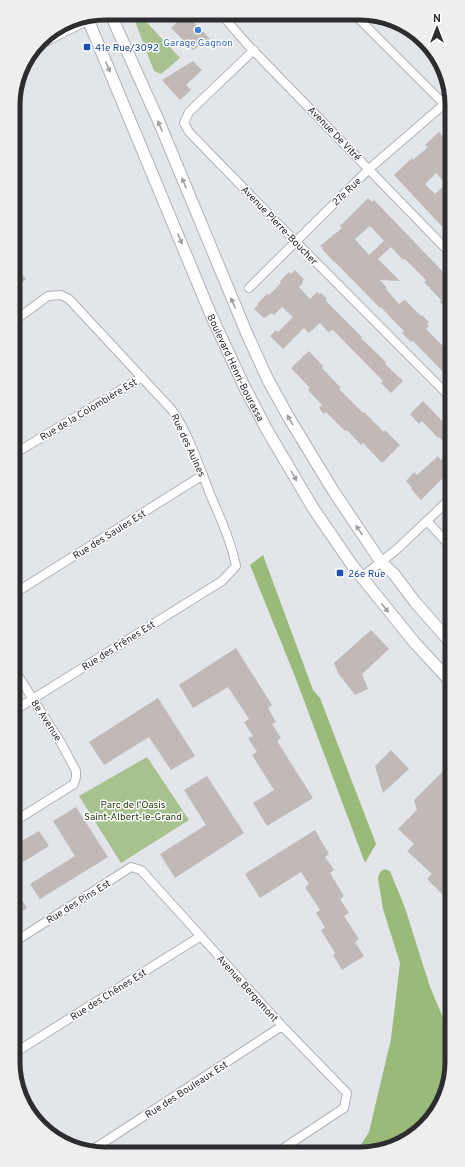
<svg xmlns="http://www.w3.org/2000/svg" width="465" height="1167" font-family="Overpass,sans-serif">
	<rect width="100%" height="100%" fill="#e2e5ea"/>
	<path fill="#a8c28f" d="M136 13H138L180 58 161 74 154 71 136 24Z
		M147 757 189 820 121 863 79 796Z"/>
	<path fill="#99ba79" d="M263 555 313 690 320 698 376 844 365 863 294 674 250 565Z
		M385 869 390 871 405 908 430 987 452 1039V1068L433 1118 384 1151H357L369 1132 391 1039 400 963 383 909 378 878 380 872Z"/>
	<path fill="#c0b9b8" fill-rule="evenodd" d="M186 14 210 39 193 50 171 28Z
		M193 61 202 70 186 85 191 90 180 100 162 80Z
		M439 132 449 142V234L394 175 412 158 413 160 428 147 425 145ZM436 173 446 184 435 194 425 184Z
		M368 198 372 202 374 200 450 279V313L440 302 441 300 424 282 426 280 405 259 403 260 391 247 378 259 400 281 380 280 387 288 386 289 399 304 405 300 421 316 422 315 429 322 427 324 429 326 426 329 446 349 450 346V379L413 341 411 342 402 333 404 331 394 321 381 307 380 308 335 262H334L322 249 323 248 320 246 342 228 340 226ZM370 226 384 241 369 255 355 239Z
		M14 265 26 279 14 290Z
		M295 270 304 279 302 282 303 283 299 287 310 299 317 292 319 294 321 293 327 299 325 300 362 337 361 338 386 362 385 364 403 381 391 393 381 383 383 381 333 330 328 332 320 323 309 333 304 328 283 349 270 336 276 330 278 332 293 317 282 307 274 315 272 313 264 318 254 309 258 305 257 304 267 294 269 295 281 283 280 281 289 272 291 274Z
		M309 351 323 366 322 368 341 388 339 389 363 413 364 412 384 432 385 430 400 445 382 463 363 443 361 445 347 430 345 431 326 412 324 414 319 408 322 405 308 390 310 388 291 368Z
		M423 401 450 429V448L439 437 438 438 422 421 419 424 410 414Z
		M450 451V471L421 500 411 489 412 488 406 481 414 472 417 475 438 456 441 460Z
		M371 630 389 649 362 674 368 689 355 695 338 673 334 663Z
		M236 648 272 705 268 708 276 722 272 724 281 738 277 741 313 798 267 826 253 803 274 790 252 755 257 752 248 738 253 736 244 722 249 719 228 687 193 708 179 685Z
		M158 698 195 756 171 770 149 737 104 765 89 742Z
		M391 750 409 769 383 793 375 766Z
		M451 763V816L444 823 451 830V903L427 879 432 874 407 851 414 844 398 829 417 810 414 800Z
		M207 776 244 833 175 878 160 854 206 825 184 790Z
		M76 807 108 857 40 899 30 884 75 856 53 821Z
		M315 830 329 854 325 857 334 870 330 873 344 896 340 899 349 913 344 916 359 939 355 942 364 956 342 970 333 955 335 953 321 930 325 927 316 913 320 910 305 887 309 884 301 872 260 898 245 874Z
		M39 831 49 846 15 867V845Z
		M16 890 27 908 16 915Z"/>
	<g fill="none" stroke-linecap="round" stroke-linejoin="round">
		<defs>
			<path id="street" d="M221 14 247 44 449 252
				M355 15 449 109
				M254 50 189 112 184 123 189 132 295 241 450 397
				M249 288 369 169 449 100
				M14 321 48 296 61 295 69 299 172 410C188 432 200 468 210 494 220 517 231 541 236 566L222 581 15 710
				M14 454 142 377
				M427 521 450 546
				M362 577 396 550 450 499
				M15 593 203 475
				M15 671 61 743 76 771V777L74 784 15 821
				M16 941 131 867 141 870 282 1026 347 1093 344 1108 279 1151
				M16 1052 201 936
				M89 1152 282 1026"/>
			<g id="secondary">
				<path d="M110 13 159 122 247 334 268 380 289 418 334 492 381 562 394 574 415 602 451 643"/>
				<path id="s1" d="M87 17 211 315 244 386 267 430 313 508 352 565 414 642 451 682"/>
				<path d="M38 44 95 15"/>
			</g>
		</defs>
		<use href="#street" stroke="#b0b2b7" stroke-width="10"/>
		<use href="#secondary" stroke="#b0b2b7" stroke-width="13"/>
		<use href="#street" stroke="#fff" stroke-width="8"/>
		<use href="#secondary" stroke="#fff" stroke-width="11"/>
	</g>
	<defs><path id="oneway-solid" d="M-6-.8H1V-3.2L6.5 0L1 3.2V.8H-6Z"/></defs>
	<g fill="#a0a0a2">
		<use href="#oneway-solid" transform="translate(108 67) rotate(67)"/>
		<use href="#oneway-solid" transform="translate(160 126) rotate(-113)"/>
		<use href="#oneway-solid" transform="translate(184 183) rotate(-112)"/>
		<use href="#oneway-solid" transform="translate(180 239) rotate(67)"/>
		<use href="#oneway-solid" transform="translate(233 303) rotate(-113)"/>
		<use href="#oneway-solid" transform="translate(290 420) rotate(-120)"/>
		<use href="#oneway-solid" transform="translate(294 476) rotate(60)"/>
		<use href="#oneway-solid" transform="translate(359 530) rotate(-124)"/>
		<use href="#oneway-solid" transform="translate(385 608) rotate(52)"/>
	</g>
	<circle fill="#3f7fe0" stroke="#fff" stroke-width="1.5" cx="198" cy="30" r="4"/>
	<g fill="#1a4fb4" stroke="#fff" stroke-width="1.5">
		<rect x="83" y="43" width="8" height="8" rx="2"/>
		<rect x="336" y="569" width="8" height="8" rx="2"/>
	</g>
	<g text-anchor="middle" stroke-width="3" stroke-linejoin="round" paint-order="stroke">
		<g font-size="10" fill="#366cbe" stroke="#fff">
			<text x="198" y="46">Garage Gagnon</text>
		</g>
		<g font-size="10" fill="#164399" stroke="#fff" text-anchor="start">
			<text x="95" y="51">41e Rue/3092</text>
			<text x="348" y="577">26e Rue</text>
		</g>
		<g font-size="10" fill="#2d2d30" stroke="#fff">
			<text transform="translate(335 133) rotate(46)" y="4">Avenue De Vitré</text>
			<text transform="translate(346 191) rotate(-44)" y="4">27e Rue</text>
			<text transform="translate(280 225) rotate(46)" y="4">Avenue Pierre-Boucher</text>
			<text dy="4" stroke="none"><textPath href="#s1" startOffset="381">Boulevard Henri-Bourassa</textPath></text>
			<text transform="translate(88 409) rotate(-31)" y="4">Rue de la Colombière Est</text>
			<text transform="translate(189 445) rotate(65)" y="4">Rue des Aulnes</text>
			<text transform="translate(109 534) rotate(-32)" y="4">Rue des Saules Est</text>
			<text transform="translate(118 645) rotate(-32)" y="4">Rue des Frênes Est</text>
			<text transform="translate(47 720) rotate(57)" y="4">8e Avenue</text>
			<text transform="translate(78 901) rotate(-32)" y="4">Rue des Pins Est</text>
			<text transform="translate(248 988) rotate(48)" y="4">Avenue Bergemont</text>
			<text transform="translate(108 994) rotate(-32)" y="4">Rue des Chênes Est</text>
			<text transform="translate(186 1089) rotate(-33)" y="4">Rue des Bouleaux Est</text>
		</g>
		<g font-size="10" fill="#283d0d" stroke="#fff">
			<text x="133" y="808">Parc de l'Oasis<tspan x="133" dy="12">Saint-Albert-le-Grand</tspan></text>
		</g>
	</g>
	<path d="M0 0H465V1167H0ZM105 20H360A85 85 0 0 1 445 105V1062A85 85 0 0 1 360 1147H105A85 85 0 0 1 20 1062V105A85 85 0 0 1 105 20Z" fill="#eee" fill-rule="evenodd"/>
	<path fill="none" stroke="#2d2d30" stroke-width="5" d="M105 20H360A85 85 0 0 1 445 105V1062A85 85 0 0 1 360 1147H105A85 85 0 0 1 20 1062V105A85 85 0 0 1 105 20Z"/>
	<g transform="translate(437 28)" stroke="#ffffff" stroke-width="3" paint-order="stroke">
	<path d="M0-3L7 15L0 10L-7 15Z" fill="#2d2d30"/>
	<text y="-6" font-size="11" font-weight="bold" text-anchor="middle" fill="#2d2d30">N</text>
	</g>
</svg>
